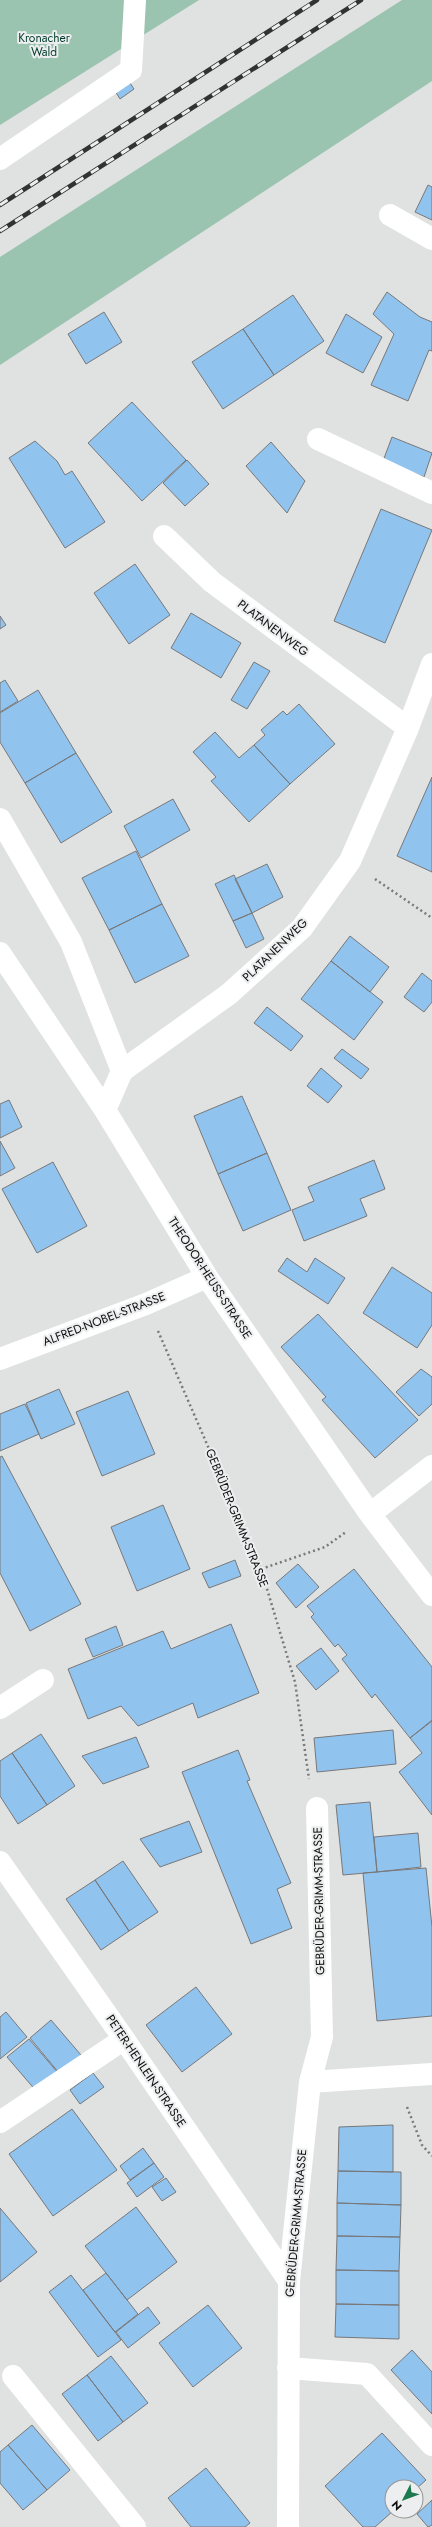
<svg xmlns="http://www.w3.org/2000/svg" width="432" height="2527" font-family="Jost,sans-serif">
	<rect width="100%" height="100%" fill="#e0e1e1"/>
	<path fill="#9ac3b0" d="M0 0H199L0 125Z
		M402 0H432V81L0 365V257Z"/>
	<path fill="#91c3ef" stroke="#787879" d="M126 77 134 89 120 99 112 86Z
		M428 185 432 187V220L415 212Z
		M387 292 420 317 432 322V351L429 350 408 401 371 385 394 334 373 314Z
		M293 295 324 341 274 375 243 329Z
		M104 312 122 342 86 364 68 334Z
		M346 314 382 337 363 373 326 353Z
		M243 329 274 375 223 409 192 362Z
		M132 402 186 460 142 501 88 443Z
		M392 437 432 453 424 477 383 461Z
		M35 441 57 461 65 475 72 471 105 522 65 548 9 458Z
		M271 442 305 481 287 513 246 466Z
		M187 460 209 484 185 506 163 483Z
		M381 509 432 530 385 643 334 621Z
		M135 564 170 615 129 644 94 593Z
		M191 613 241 643 221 678 171 648Z
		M0 616 6 625 0 629Z
		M254 662 270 671 247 709 231 700Z
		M5 680 18 701 0 712V683Z
		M38 690 76 753 25 783 0 742V713Z
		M299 704 335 744 290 784 254 745 265 735 261 730 283 711 287 715Z
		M215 732 239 758 254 745 290 784 249 822 211 781 216 777 193 752Z
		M76 753 112 812 61 843 25 783Z
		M432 777V872L397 856Z
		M173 799 190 830 141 858 124 826Z
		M136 851 162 904 109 930 82 878Z
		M267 864 283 897 252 913 235 879Z
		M234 875 252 913 233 921 215 884Z
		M162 904 189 956 135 983 109 930Z
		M252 913 264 939 246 948 233 921Z
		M350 936 389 967 370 992 331 961Z
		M331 961 383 1002 354 1040 301 999Z
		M422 973 432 981V1002L424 1012 404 997Z
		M267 1007 303 1036 291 1051 254 1023Z
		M342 1049 369 1069 361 1079 334 1058Z
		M321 1068 342 1086 328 1103 307 1086Z
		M242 1096 267 1153 218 1174 194 1116Z
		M9 1100 22 1127 0 1138V1104Z
		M0 1141 15 1168 0 1176Z
		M267 1153 291 1210 243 1231 218 1174Z
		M374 1160 385 1189 360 1199 367 1216 304 1241 292 1210 314 1201 308 1187Z
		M53 1162 87 1226 37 1253 2 1189Z
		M287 1258 307 1272 315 1258 345 1278 328 1304 278 1271Z
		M392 1267 432 1293V1325L417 1348 363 1313Z
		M318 1314 418 1420 375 1458 322 1400 326 1397 281 1347Z
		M421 1369 432 1377V1404L419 1416 396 1392Z
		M59 1389 75 1424 41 1439 26 1403Z
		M128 1391 155 1454 102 1476 76 1412Z
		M25 1404 39 1434 0 1451V1414Z
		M2 1456 81 1604 30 1631 0 1573V1457Z
		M163 1505 190 1569 137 1591 111 1527Z
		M235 1560 241 1576 209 1588 202 1573Z
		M298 1564 319 1587 296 1608 276 1583Z
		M354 1569 432 1667V1720L410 1738 375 1694 372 1698 342 1659 347 1655 338 1644 335 1647 311 1617 314 1614 307 1606Z
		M231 1624 259 1693 198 1718 193 1703 138 1726 121 1706 88 1719 68 1669 163 1631 171 1649Z
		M116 1626 123 1645 93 1657 85 1639Z
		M321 1648 339 1671 316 1690 296 1666Z
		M432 1721V1815L399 1772 422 1753 410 1738Z
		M393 1730 396 1764 317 1772 314 1738Z
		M41 1734 75 1786 47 1805 12 1753Z
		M136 1737 149 1767 103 1784 82 1756Z
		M238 1750 250 1780 247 1781 291 1883 277 1889 292 1928 251 1944 182 1772Z
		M12 1753 47 1805 18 1824 0 1796V1761Z
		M370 1802 377 1872 343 1875 336 1805Z
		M189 1821 202 1852 160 1867 140 1839Z
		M418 1833 421 1867 377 1872 374 1837Z
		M123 1861 158 1912 129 1931 95 1880Z
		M426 1868 432 1927V2016L377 2021 363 1873Z
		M95 1880 129 1931 101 1950 66 1899Z
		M196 1987 232 2034 182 2072 146 2025Z
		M6 2012 27 2037 0 2059V2017Z
		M51 2020 81 2055 59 2073 30 2038Z
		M29 2039 59 2074 37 2092 7 2057Z
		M93 2073 104 2087 80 2104 70 2090Z
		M72 2109 117 2170 53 2216 9 2154Z
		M393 2125V2172L338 2171 339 2127Z
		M143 2148 154 2163 130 2180 120 2166Z
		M154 2163 164 2177 137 2197 127 2183Z
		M338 2171 401 2172V2205L337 2203Z
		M166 2178 176 2192 162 2201 152 2187Z
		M337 2203 401 2205 400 2237 337 2236Z
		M136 2207 177 2262 127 2300 85 2246Z
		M0 2208 37 2252 0 2282Z
		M337 2236 400 2237 399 2271 336 2270Z
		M336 2270 399 2271V2305L336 2304Z
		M106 2273 138 2314 115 2332 83 2290Z
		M71 2275 121 2340 98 2357 49 2292Z
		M336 2304 399 2305V2339L335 2337Z
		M208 2305 242 2348 193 2387 159 2343Z
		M148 2307 160 2323 128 2348 116 2332Z
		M412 2350 432 2372V2414L391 2370Z
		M111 2356 148 2403 123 2422 87 2375Z
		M87 2375 123 2422 98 2441 62 2394Z
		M32 2425 70 2470 47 2490 8 2445Z
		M382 2433 426 2480 416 2489V2487H392L393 2511 375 2527H363L325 2486Z
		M8 2445 47 2490 23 2510 0 2483V2452Z
		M206 2468 250 2523 245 2527H191L168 2498Z
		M432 2500V2525L428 2527 417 2514Z"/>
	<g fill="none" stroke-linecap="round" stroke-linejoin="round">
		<path stroke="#787979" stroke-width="2.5" stroke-dasharray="2 3" stroke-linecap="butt" d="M375 879 432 918
			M158 1331 261 1569 295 1682 309 1779
			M261 1569 325 1547 346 1532
			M407 2107 422 2145 432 2156"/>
		<path stroke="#fff" stroke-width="22" d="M0 159 131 70 135 0
			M390 215 432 239
			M318 439 432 493
			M164 536 212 582 408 728
			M0 819 71 942 122 1071
			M0 953 105 1110 207 1277 370 1514 432 1595
			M105 1110 122 1071 229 994 302 928 350 861 408 728 432 664
			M0 1359 146 1304 207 1277
			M370 1514 432 1466
			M0 1708 43 1680
			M0 1862 124 2039 289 2281
			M310 2082 432 2074
			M0 2122 124 2039
			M288 2368 367 2374 432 2445
			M13 2376 135 2527
			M288 2527 289 2281 310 2082 322 2037 317 1808"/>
		<defs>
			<path id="rail" d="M0 205 317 0
				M0 231 361 0"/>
		</defs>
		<use href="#rail" stroke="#323232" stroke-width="4.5"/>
		<use href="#rail" stroke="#edeeef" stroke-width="3" stroke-dasharray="9" stroke-linecap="butt"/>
	</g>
	<g text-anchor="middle" stroke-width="4" stroke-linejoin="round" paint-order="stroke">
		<g font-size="12" fill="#023e2b" stroke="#edeeef">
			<text x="44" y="42">Kronacher<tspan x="44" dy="14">Wald</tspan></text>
		</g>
		<g font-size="12" fill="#0f0f0f" stroke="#edeeef">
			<text transform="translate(273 628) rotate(37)" y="4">PLATANENWEG</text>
			<text transform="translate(275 950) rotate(-44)" y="4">PLATANENWEG</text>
			<text transform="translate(210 1278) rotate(57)" y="4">THEODOR-HEUSS-STRASSE</text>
			<text transform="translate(104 1319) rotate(-21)" y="4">ALFRED-NOBEL-STRASSE</text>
			<text transform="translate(237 1518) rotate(68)" y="4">GEBRÜDER-GRIMM-STRASSE</text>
			<text transform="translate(319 1901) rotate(-91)" y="4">GEBRÜDER-GRIMM-STRASSE</text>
			<text transform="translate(146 2071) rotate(56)" y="4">PETER-HENLEIN-STRASSE</text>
			<text transform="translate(296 2223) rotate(-85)" y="4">GEBRÜDER-GRIMM-STRASSE</text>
		</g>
	</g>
	<g transform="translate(404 2499) rotate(228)"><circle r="19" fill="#edeeef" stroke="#949595"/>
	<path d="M0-3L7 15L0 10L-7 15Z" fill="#1d794f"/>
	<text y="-6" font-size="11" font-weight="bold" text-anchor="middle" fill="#0f0f0f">N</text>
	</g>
</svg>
